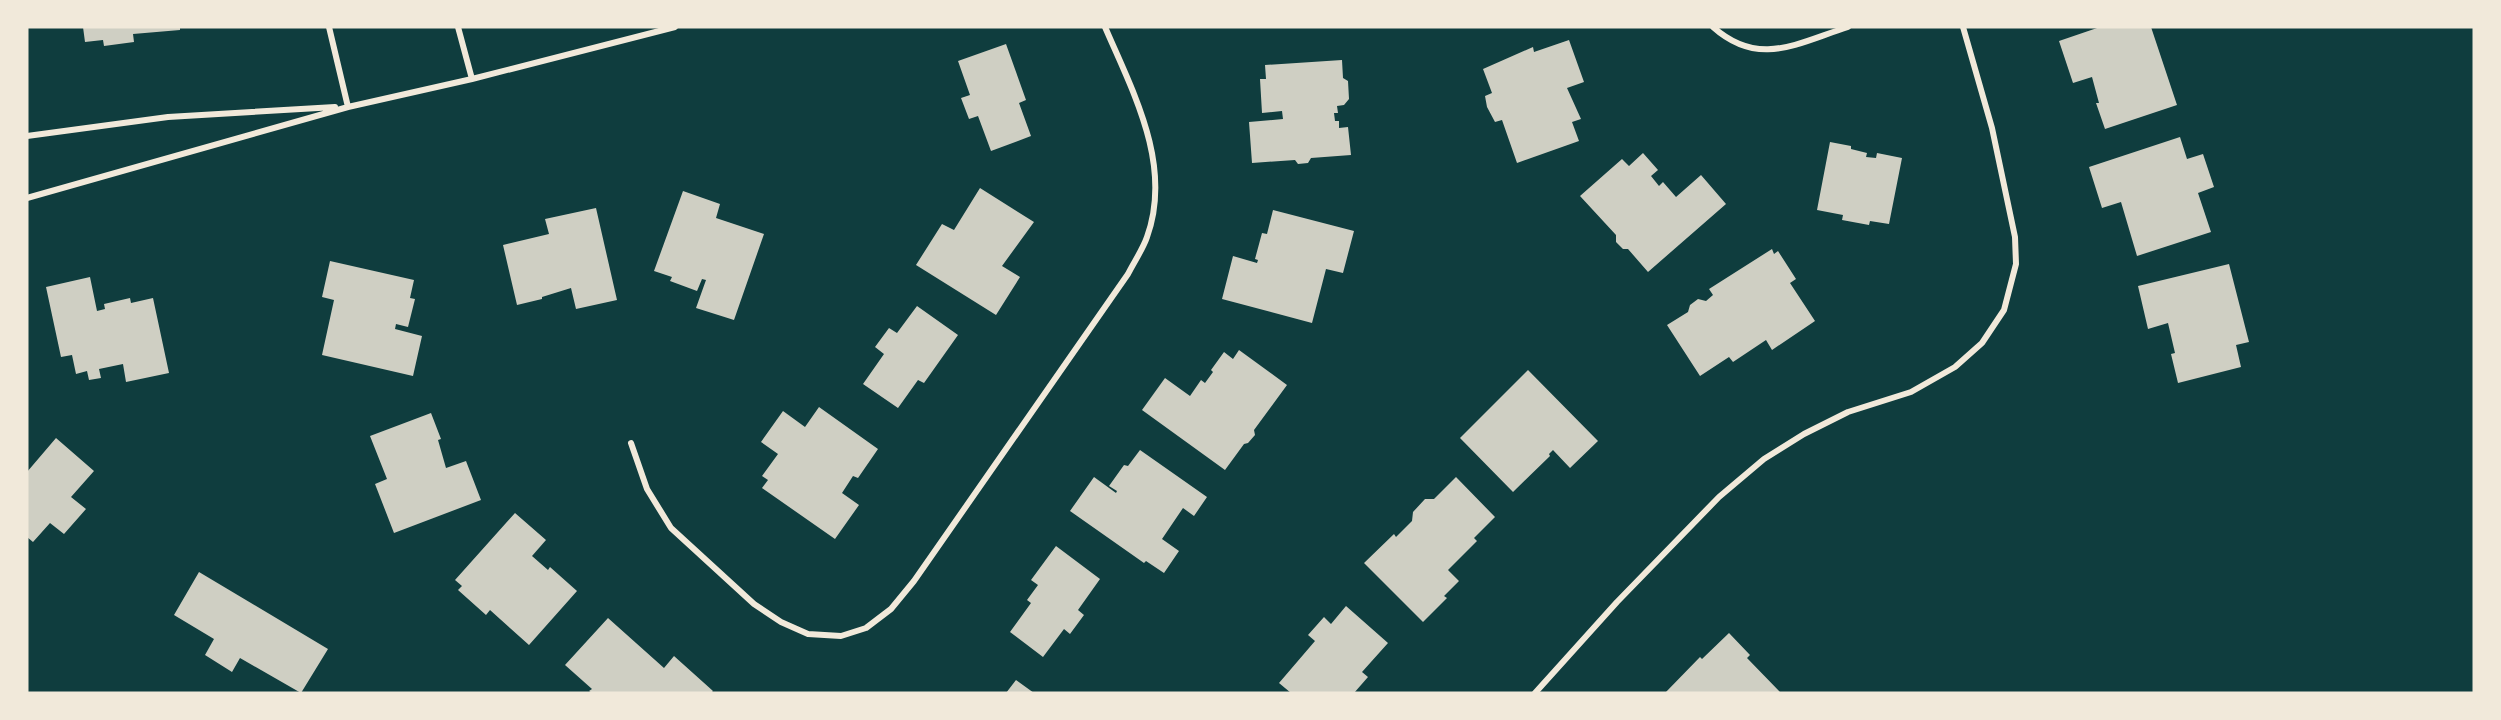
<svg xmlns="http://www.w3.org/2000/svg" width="2501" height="720" font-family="Montserrat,sans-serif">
	<rect width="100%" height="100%" fill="#0f3d3e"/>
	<path fill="#cfcfc3" d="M83 27H180V30L133 34 134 42 104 46 103 40 85 42Z
		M2100 27H2151L2177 105 2105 129 2096 103H2099L2092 77 2073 83 2059 41Z
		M1569 40 1584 82 1567 88 1581 119 1572 122 1579 141 1517 163 1502 120 1495 122 1487 107 1485 96 1492 93 1483 69 1533 47 1534 52Z
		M1006 44 1026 100 1019 103 1031 136 991 151 978 116 969 119 961 98 970 95 958 61Z
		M1342 60 1343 78 1348 81 1349 99 1344 105 1337 106 1338 113H1334L1335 121H1339V128L1348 127 1351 155 1311 158 1308 163 1298 164 1295 160 1252 163 1249 122 1283 119 1282 111 1262 113 1260 79H1266L1265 65Z
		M2180 137 2187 159 2203 154 2214 187 2198 193 2211 232 2137 256 2121 202 2102 208 2089 167Z
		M1830 142 1851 146V149L1867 153 1866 157 1876 158 1877 153 1902 158 1889 224 1870 221 1869 225 1842 220 1843 215 1817 210Z
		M1643 153 1658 170 1651 176 1659 186 1663 182 1676 197 1701 175 1726 204 1648 272 1628 249H1623L1616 242V235L1580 196 1622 159 1629 166Z
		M980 188 1034 222 1002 266 1020 277 996 315 916 265 942 224 954 230Z
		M683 191 720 204 716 218 764 234 734 320 696 308 706 280 702 279 697 291 670 281 672 277 654 271Z
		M596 208 617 300 576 309 571 288 542 297V299L517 305 503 245 549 234 545 219Z
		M1273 210 1354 231 1343 273 1326 269 1312 323 1222 299 1233 256 1257 263 1258 260 1255 259 1262 233 1267 234Z
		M1772 249 1774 254 1778 251 1796 279 1790 283 1815 321 1772 350 1766 340 1733 362 1729 357 1700 376 1667 325 1688 312 1690 305 1698 299 1706 301 1713 295 1709 289Z
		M330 261 414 280 410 298 415 299 408 327 396 324 395 329 422 336 413 376 322 355 334 300 322 297Z
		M2229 264 2249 342 2236 345 2241 367 2178 383 2171 354 2175 353 2168 323 2148 329 2138 286Z
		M90 277 97 311 105 309 104 304 130 298 131 303 153 298 169 373 126 382 123 364 99 369 101 378 89 380 87 371 76 374 72 355 61 357 46 287Z
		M917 306 958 335 924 383 918 380 898 408 863 384 884 354 875 347 889 328 897 333Z
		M1239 350 1287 385 1254 430 1255 435 1248 443 1244 444 1225 470 1142 410 1165 378 1190 396 1201 380 1205 383 1213 372 1211 370 1224 352 1233 359Z
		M1528 370 1598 441 1570 468 1553 450 1549 454 1550 456 1513 492 1460 438Z
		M819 407 878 449 858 478 853 476 842 493 859 505 835 539 762 488 768 480 762 476 778 454 761 442 783 411 805 427Z
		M431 413 441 439 438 440 446 468 466 461 481 500 394 533 375 484 387 479 370 436Z
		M56 438 94 471 71 497 86 509 64 534 50 523 33 542 27 537V472Z
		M1140 450 1207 497 1194 516 1183 508 1162 539 1179 551 1164 573 1146 561 1144 563 1070 511 1094 477 1116 493 1117 491 1109 486 1124 465 1128 466Z
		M1456 477 1495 517 1474 538 1477 541 1448 570 1459 581 1444 596 1447 598 1423 622 1364 563 1394 534 1396 537 1412 521 1413 512 1425 499H1434Z
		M515 513 546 540 532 556 548 570 550 567 577 591 529 645 490 610 486 615 458 590 462 586 455 580Z
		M1056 546 1100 579 1078 610 1084 615 1070 634 1064 629 1043 657 1010 632 1031 603 1027 600 1038 585 1031 580Z
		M199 572 328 649 301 693 240 658 232 672 205 655 214 639 174 615Z
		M1346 606 1388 643 1362 672 1368 677 1354 693H1291L1279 683 1315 641 1308 635 1324 617 1331 624Z
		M608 618 664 668 674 656 713 691 711 693H592L589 691 592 689 565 665Z
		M1729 633 1750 655 1747 658 1781 693H1665L1700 657 1702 659Z
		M1016 680 1034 693H1006Z"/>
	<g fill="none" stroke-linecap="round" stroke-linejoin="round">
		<path stroke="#f1e9da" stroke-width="6" d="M329 27 348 107
			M458 27 472 79
			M1713 27C1759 68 1797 43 1848 27
			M27 136 168 117 335 107
			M27 198 348 107 472 79 675 27
			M631 443 647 489 671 528 754 604 781 622 808 634 841 636 866 628 891 609 914 581 1128 274C1134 262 1143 249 1147 237 1173 165 1133 92 1105 27
			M1535 693 1617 602 1719 497 1764 459 1804 434 1848 412 1911 392 1955 367 1982 343 2004 310 2016 264 2015 237 1992 128 1963 27"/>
	</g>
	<rect width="2501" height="720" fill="none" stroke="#f1e9da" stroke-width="57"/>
</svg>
